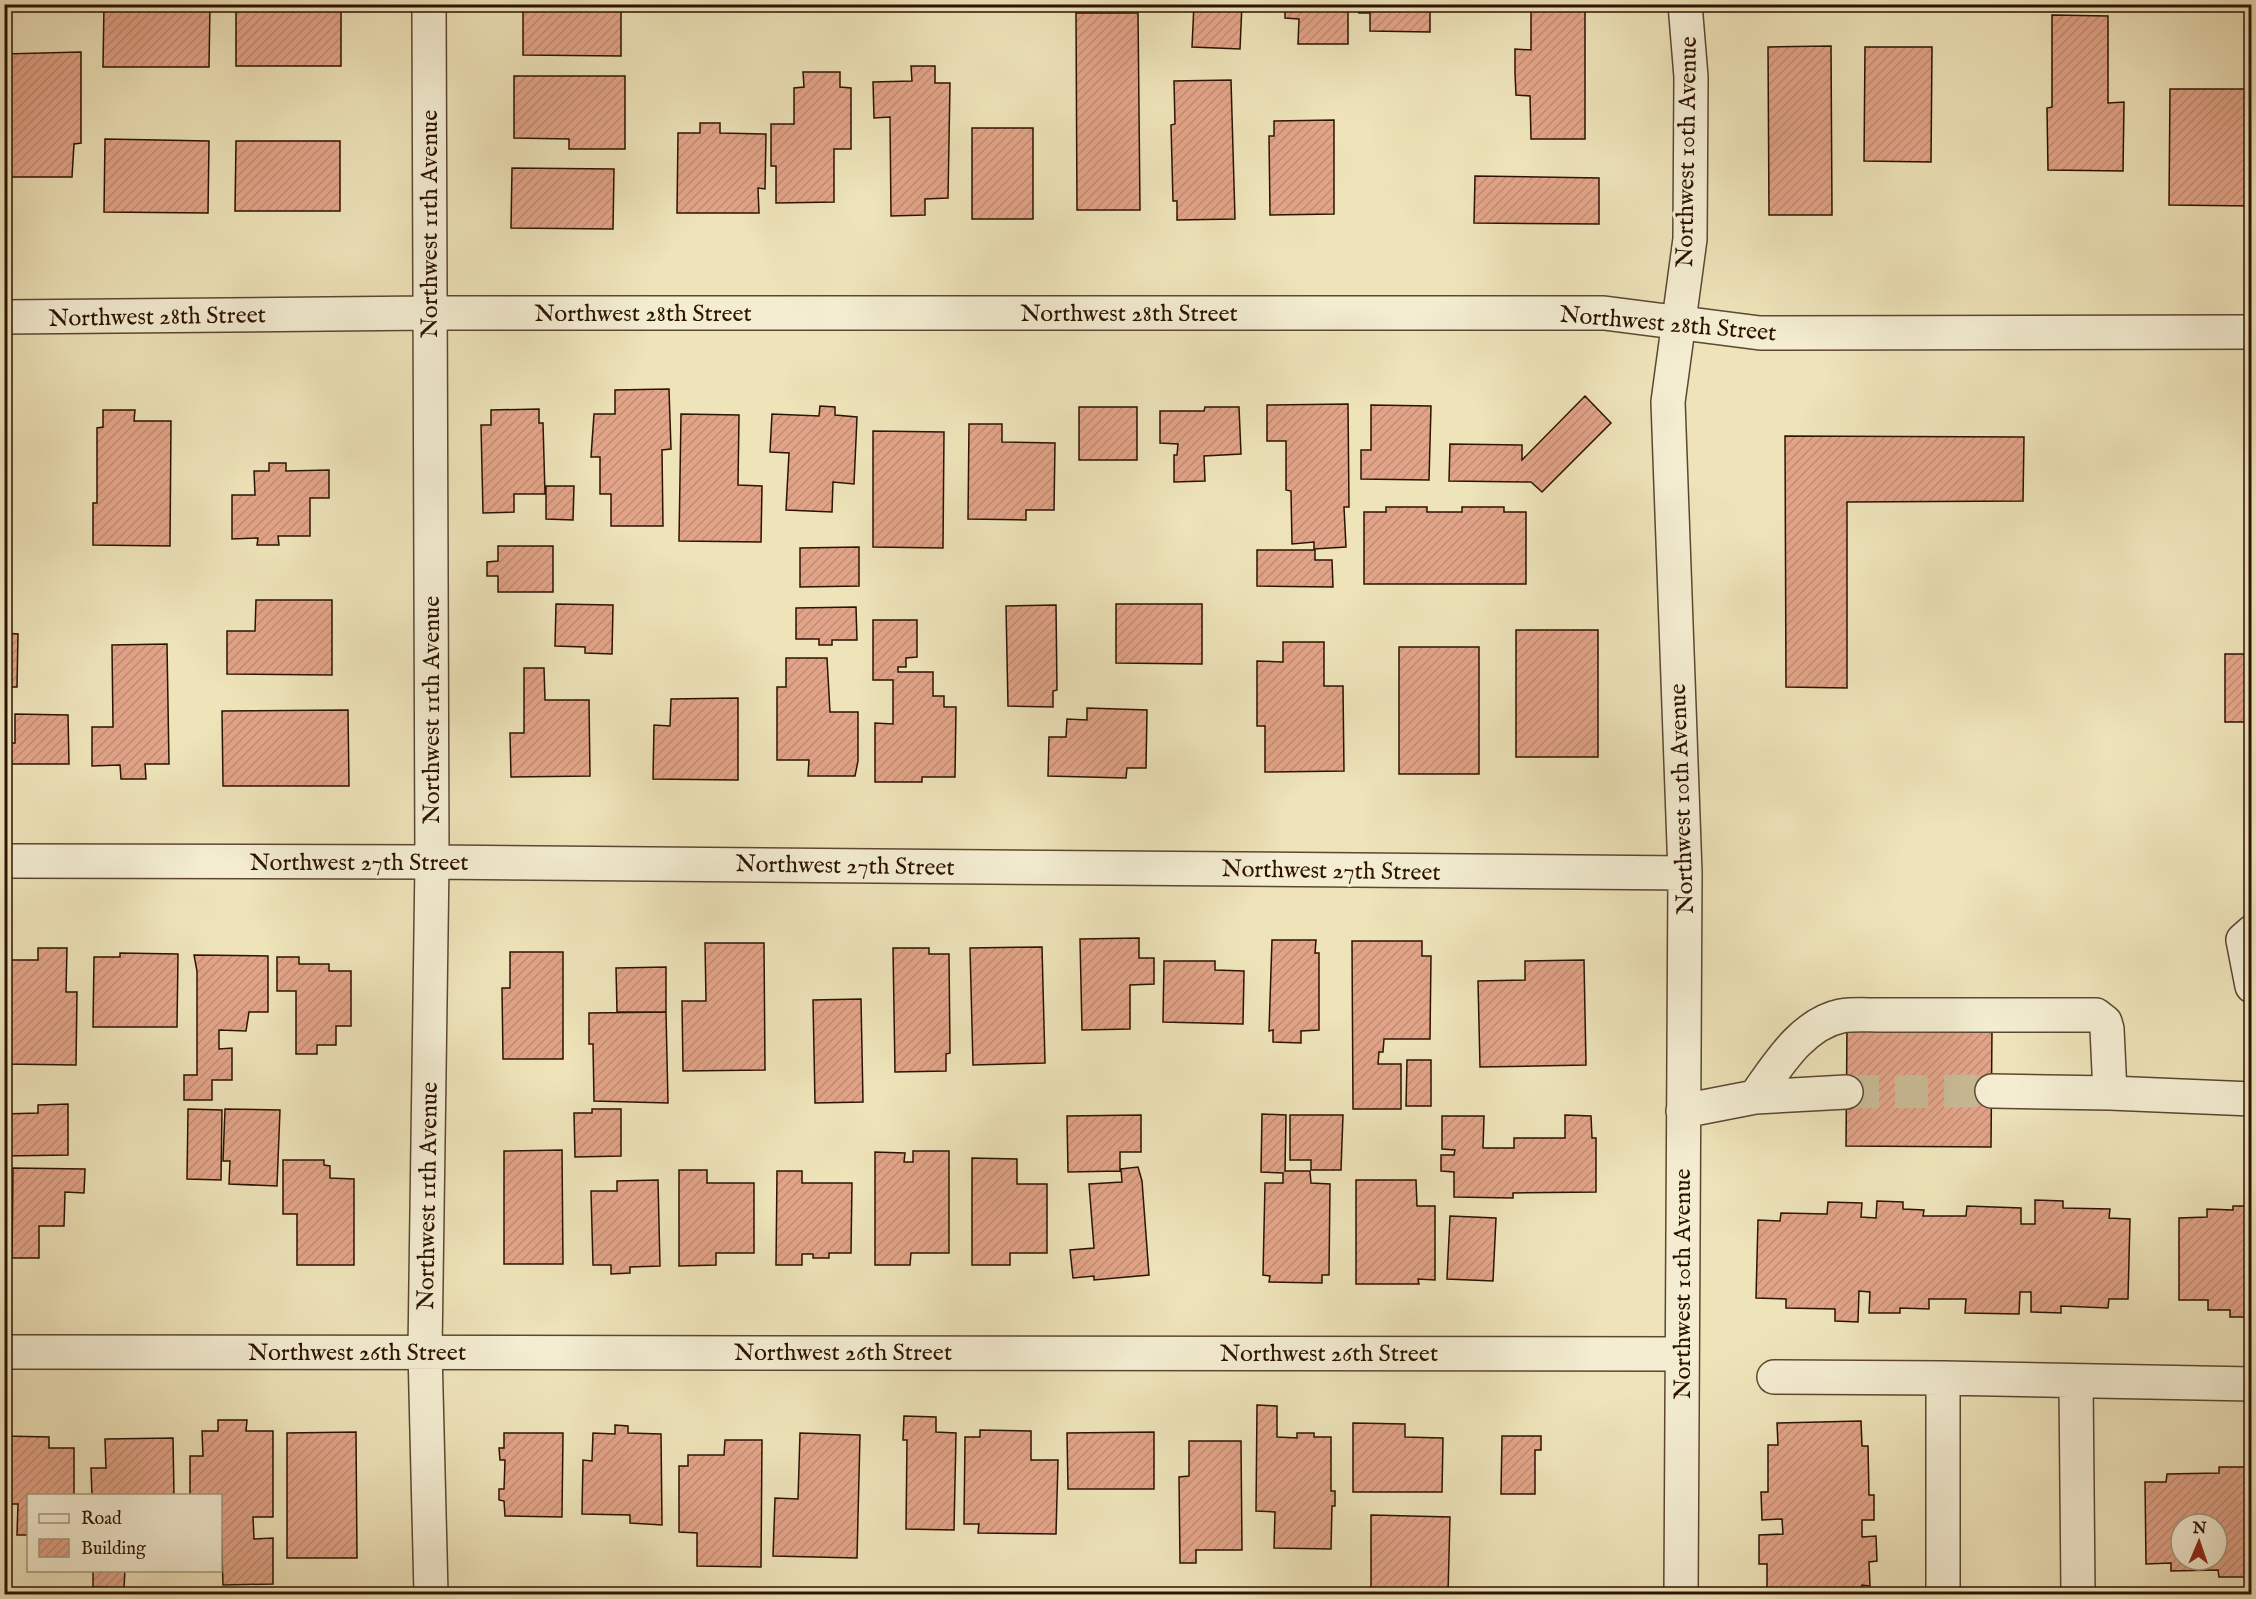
<svg xmlns="http://www.w3.org/2000/svg" width="2256" height="1599" font-family="'IM FELL English',serif">
	<defs>
		<pattern id="building-hatch" width="6" height="6" patternUnits="userSpaceOnUse" patternTransform="scale(1.5)"><rect width="6" height="6" fill="#e2a488"/><path d="M-1 1l2-2M0 6l6-6M5 7l2-2" fill="none" stroke="#c28c74"/></pattern>
	</defs>
	<rect width="100%" height="100%" fill="#eee3b9"/>
	<filter id="stains"><feTurbulence type="fractalNoise" baseFrequency=".00333" numOctaves="4"/><feColorMatrix values="0 0 0 0 .2 0 0 0 0 .09 0 0 0 0 .02 0 0 0 .5 -.17"/></filter>
	<radialGradient id="worn" r=".72"><stop offset=".6" stop-color="#630" stop-opacity="0"/><stop offset="1" stop-color="#630" stop-opacity=".3"/></radialGradient>
	<path fill="url(#building-hatch)" stroke="#2c1302" stroke-width="1.5" fill-rule="evenodd" d="M104 4H210L209 67H103Z
		M236 4H341V66H236Z
		M1194 4H1242L1240 49 1192 47Z
		M1285 4H1348V44H1298L1299 19 1285 18Z
		M1359 4H1430V32L1370 31V13H1359Z
		M1531 4H1585V139H1531L1530 96 1516 95 1515 73V49L1531 50Z
		M523 9 621 10V56L523 55Z
		M1076 13H1138L1140 210H1077Z
		M2052 15 2108 16V103L2124 102 2123 171 2048 170 2047 108 2052 107Z
		M1831 46 1832 215H1769L1768 47Z
		M1865 47H1932L1931 162 1864 161Z
		M81 52V143L74 144 72 177H5L4 54Z
		M911 66H935V83H950L948 198 925 199V215L891 216 890 117 874 118 873 82 912 81Z
		M803 72H840V87L851 88V149H834V202L776 203V166H771V124H794V88L804 87Z
		M514 76H625V149H569V139L514 138Z
		M1231 80 1235 219 1177 220V201H1173L1171 125 1175 124 1174 81Z
		M2170 89H2252V206L2169 205Z
		M1334 120V214L1270 215 1269 136H1274V121Z
		M700 123H720V133L766 134 765 189 758 188 759 213H677L678 133H700Z
		M972 128H1033V219H972Z
		M105 139 209 141 208 213 104 212Z
		M236 141H340V211H235Z
		M512 168 614 169 613 229 511 228Z
		M1475 176 1599 178V224L1474 223Z
		M669 389 671 449 662 450 663 526H611V494H600V457H591L594 414H615V390Z
		M1585 396 1611 423 1542 492 1531 482 1449 481 1450 444 1522 445V460Z
		M1348 404 1349 507H1344L1346 547 1314 549V542L1292 544 1291 491 1286 490V441H1267V405Z
		M1371 405 1431 406 1429 480 1361 479V450H1371Z
		M820 406 835 407V415L857 417 854 484 833 482 832 512 786 510 789 453 770 452 772 414 819 416Z
		M1079 407H1137V460H1079Z
		M1205 407H1239L1241 454 1204 456 1205 481 1174 482V455H1177L1178 444 1160 443V411H1204Z
		M539 409V423H543L545 494H514V512L483 513 481 425H491V410Z
		M103 410H135L134 421H171L170 546 93 545V503H97V428L103 427Z
		M681 414 739 415 738 485 762 486 761 542 679 541Z
		M969 424H1002V442L1055 443 1054 510H1026V520L968 519Z
		M873 431 944 432 943 548 873 547Z
		M1785 436 2024 437 2023 501 1847 502V688L1786 687Z
		M269 463H286V471L329 470V498H310V536H278L279 545H257L258 538 232 539V495H255L254 471H269Z
		M546 486H574L573 520 546 519Z
		M1386 507H1427V512H1462V507H1504V512H1526V584H1364V512H1386Z
		M498 546H553V592H498V576H487V562L498 561Z
		M859 547V586L800 587V548Z
		M1257 550H1315V560H1332L1333 587 1257 586Z
		M256 600H332V675L227 674V631H255Z
		M556 604 613 605 612 654 585 653V647L555 646Z
		M1116 604H1202V664L1116 663Z
		M1056 605 1057 690 1053 691V707L1008 706 1006 606Z
		M856 607 857 640H832V645H819V639H796V608Z
		M873 620H917V657L906 658V667H898V672H933V696H944V707H956L955 777H922V782H875V723L893 724V680H873Z
		M1516 630H1598V757H1516Z
		M4 633 18 634 17 687H4Z
		M1283 642H1324V686H1343L1344 771 1265 772V726H1257V661L1283 662Z
		M167 644 169 764H145L146 779H121L120 765 92 766V727H113L112 645Z
		M1399 647H1479V774H1399Z
		M2225 654H2252V722H2225Z
		M786 658H827L830 712H858V761L855 776H808L809 760H777V687H786Z
		M524 668H544L545 700H589L590 776 511 777 510 733H524Z
		M738 698V780L653 779 654 725 670 726 671 699Z
		M1087 708 1147 710 1146 768H1127L1126 778 1048 776 1049 737H1066L1067 719 1087 720Z
		M348 710 349 786H223L222 711Z
		M15 714 68 715 69 764H4V743H15Z
		M1139 938V958H1154V984L1130 985V1029L1082 1030 1080 939Z
		M1272 940H1316L1315 953H1319V1030L1301 1031V1043L1273 1042V1030L1269 1031Z
		M1352 941H1422V956H1431L1430 1039H1384L1383 1052H1379L1378 1064H1401V1109H1353Z
		M705 943H764L765 1070 683 1071 682 1001H706Z
		M1042 947 1045 1063 973 1065 970 948Z
		M38 948H67L66 992H77L76 1065 4 1064V960H38Z
		M893 948H929V954H949L950 1053 946 1054V1071L895 1072Z
		M510 952H563V1059H503L502 988H510Z
		M120 953 178 954 177 1027H93L94 957H120Z
		M194 955 268 956V1012H249L246 1031 219 1030V1049L232 1048V1080H212V1100H184V1075H197V971Z
		M277 957H299V964H329V971H351V1026H336V1045H317V1054H296V991H277Z
		M1584 960 1586 1065 1480 1067 1478 981 1525 980V961Z
		M1164 961H1215V970L1244 971 1243 1024 1163 1022Z
		M666 967V1012H617L616 968Z
		M861 999 863 1102 815 1103 813 1000Z
		M666 1012 668 1103 594 1101 593 1044H589V1013Z
		M1847 1028 1992 1029 1991 1147 1846 1146Z
		M1407 1060H1431V1106H1406Z
		M68 1104V1155L4 1156V1114L38 1113V1105Z
		M188 1109 222 1110 221 1180 187 1179Z
		M225 1109 280 1110 277 1186 229 1184 230 1161H223Z
		M592 1109H621V1156L575 1157 574 1113H592Z
		M1262 1114 1286 1115 1285 1171H1310L1311 1183 1330 1184 1329 1275H1322V1283L1269 1282 1270 1276 1263 1275 1265 1183H1283V1173L1261 1172Z
		M1141 1115V1152H1120V1171L1068 1172 1067 1116Z
		M1290 1115H1343L1341 1170H1311V1160H1290Z
		M1565 1115 1591 1116 1592 1138H1596V1192L1513 1193V1198L1454 1197V1172L1441 1171V1155H1454L1455 1150 1442 1149V1116H1484L1483 1148H1514V1138H1565Z
		M562 1150 563 1264H504V1151Z
		M913 1151H949V1253H911L910 1265H875V1152L905 1153 904 1162H913Z
		M972 1158 1017 1159V1184H1047V1253H1010V1265H972Z
		M283 1160H324V1165L330 1166V1178L354 1179V1265H297V1214H283Z
		M1138 1167 1142 1181 1149 1275 1094 1280V1276L1073 1278 1070 1250 1094 1248 1089 1184 1122 1182 1121 1169Z
		M13 1168 85 1169 84 1193 65 1192 64 1226H39V1258H12Z
		M679 1170H707V1183H754V1253H716V1265L679 1266Z
		M777 1171H802V1183H852L851 1253H829V1258H813V1254H802V1265H776Z
		M658 1180 660 1266 630 1267V1273L611 1274V1265H593L591 1191H617V1181Z
		M1356 1180H1416L1417 1206H1435V1280L1418 1279 1419 1284H1356Z
		M2035 1200 2063 1201V1208L2110 1209 2109 1218 2130 1219 2128 1299H2109L2108 1308 2061 1306V1313L2031 1312V1292H2020L2019 1314 1965 1313 1966 1299H1929V1309L1900 1308V1313H1869L1870 1292 1859 1291 1858 1322 1835 1321V1309L1786 1308V1299L1756 1298 1758 1220 1780 1221 1781 1213 1827 1214 1828 1202 1862 1203 1861 1217 1876 1218 1877 1201 1903 1202V1209L1924 1210 1923 1216H1966L1967 1206 2021 1208V1224H2035Z
		M2233 1206H2252V1317H2230V1310H2208V1300H2179V1218L2207 1217V1209L2233 1210Z
		M1450 1216 1496 1218 1493 1281 1447 1279Z
		M1257 1405 1277 1406V1437L1297 1438V1433H1314V1437H1331V1491H1335V1506H1332L1331 1549 1274 1548 1275 1512 1256 1511Z
		M904 1416 936 1417V1432L956 1433 954 1530 906 1529 907 1440H903Z
		M218 1420H247L246 1431H273V1517H253L254 1539 273 1538V1584L223 1585 220 1496H190V1456H203L202 1431H218Z
		M1861 1421 1862 1446H1868L1869 1495H1874V1520H1862V1537L1876 1536 1877 1561 1869 1562 1870 1586 1862 1585V1594H1777V1589H1767V1564H1759V1535L1783 1534 1782 1519 1762 1520 1761 1492H1768V1445H1778L1777 1423Z
		M1353 1423 1405 1424V1437L1443 1438 1442 1492H1353Z
		M615 1425 628 1426V1433L661 1434 662 1525 630 1523V1515L582 1514 583 1460 592 1461 593 1433 615 1434Z
		M980 1430 1031 1431V1460H1058L1056 1534 978 1533 979 1524H964L965 1437H980Z
		M356 1432 357 1558H287V1433Z
		M1154 1432V1489H1068L1067 1433Z
		M504 1433H563L562 1517 505 1516 504 1501 499 1500V1489H504L505 1460H500L499 1448H504Z
		M800 1433 860 1435 857 1558 773 1556 775 1498 798 1499Z
		M4 1436 49 1437V1448H74V1496H28V1535H17L18 1504H4Z
		M1502 1436H1541V1450H1535V1494H1501Z
		M173 1438 174 1496H92L91 1468H106L105 1439Z
		M725 1440H762L761 1567 697 1566V1533L679 1532V1466H688V1455H724Z
		M1189 1441H1241L1242 1550H1196V1563H1180L1179 1477 1189 1476Z
		M2219 1467H2248L2249 1484H2252V1558L2248 1559V1577H2219L2218 1570 2171 1571V1563L2146 1564 2145 1482H2166L2167 1474 2219 1473ZM2181 1524H2217V1560H2181Z
		M1371 1515 1450 1517 1448 1594H1371Z
		M93 1570H125L124 1588 93 1587Z"/>
	<g fill="none" stroke-linecap="round" stroke-linejoin="round">
		<path stroke="#c7b994" stroke-width="33" stroke-dasharray="33 16" stroke-linecap="butt" d="M1846 1092 1992 1091"/>
		<defs>
			<path id="minor" d="M429 4 432 862 425 1351 431 1594
				M4 317 429 313H1604L1760 333 2252 332
				M4 861 432 862 1685 873
				M2252 932 2243 940 2252 986
				M1992 1091 2110 1093
				M1755 1097 1846 1092
				M1683 1111 1755 1097C1777 1066 1802 1024 1841 1016 1853 1014 1866 1015 1878 1015H2096L2105 1022 2107 1029 2110 1093 2252 1099
				M4 1352 1681 1354
				M1774 1377 1943 1378
				M2076 1381 2078 1594
				M1681 1594 1685 873 1668 402 1690 239 1691 77 1685 4
				M1943 1594V1378L2252 1384"/>
		</defs>
		<use href="#minor" stroke="#5c4730" stroke-width="36"/>
		<use href="#minor" stroke="#f4edd2" stroke-width="33"/>
	</g>
	<g text-anchor="middle" stroke-width="6" stroke-linejoin="round" paint-order="stroke">
		<g font-size="24" fill="#2c1302" stroke="#f4edd2">
			<text transform="translate(1686 152) rotate(-89)" y="8">Northwest 10th Avenue</text>
			<text transform="translate(429 224) rotate(-90)" y="8">Northwest 11th Avenue</text>
			<text x="643" y="321">Northwest 28th Street</text>
			<text x="1129" y="321">Northwest 28th Street</text>
			<text transform="translate(157 316) rotate(-1)" y="8">Northwest 28th Street</text>
			<text transform="translate(1668 323) rotate(5)" y="8">Northwest 28th Street</text>
			<text transform="translate(431 710) rotate(-90)" y="8">Northwest 11th Avenue</text>
			<text transform="translate(1681 799) rotate(-92)" y="8">Northwest 10th Avenue</text>
			<text x="359" y="870">Northwest 27th Street</text>
			<text transform="translate(845 865) rotate(1)" y="8">Northwest 27th Street</text>
			<text transform="translate(1331 870) rotate(1)" y="8">Northwest 27th Street</text>
			<text transform="translate(427 1196) rotate(-89)" y="8">Northwest 11th Avenue</text>
			<text transform="translate(1682 1284) rotate(-90)" y="8">Northwest 10th Avenue</text>
			<text x="357" y="1360">Northwest 26th Street</text>
			<text x="843" y="1360">Northwest 26th Street</text>
			<text x="1329" y="1361">Northwest 26th Street</text>
		</g>
	</g>
	<rect width="2256" height="1599" fill="none" stroke="#eee3b9" stroke-width="24"/>
	<rect x="6" y="6" width="2244" height="1587" fill="none" stroke="#2c1302" stroke-width="3"/>
	<rect x="12" y="12" width="2232" height="1575" fill="none" stroke="#2c1302" stroke-width="1.5"/>
	<rect x="27" y="1494" width="195" height="78" fill="#f4edd2" stroke="#a4967f" stroke-width="1.5"/>
	<rect x="39" y="1514" width="30" height="9" fill="#f4edd2" stroke="#a4967f" stroke-width="1.5"/>
	<text x="81" y="1524" font-size="18" fill="#2c1302">Road</text>
	<rect x="39" y="1539" width="30" height="18" fill="url(#building-hatch)" stroke="#a4967f" stroke-width="1.5"/>
	<text x="81" y="1554" font-size="18" fill="#2c1302">Building</text>
	<g transform="translate(2199 1542) rotate(2)"><circle r="28" fill="#f4edd2" stroke="#a4967f" stroke-width="1.5"/>
	<path d="M0-4.5L10 22L0 15L-10 22Z" fill="#8f2418"/>
	<text y="-9" font-size="16" font-weight="bold" text-anchor="middle" fill="#2c1302">N</text>
	</g>
	<rect width="100%" height="100%" filter="url(#stains)"/>
	<rect width="100%" height="100%" fill="url(#worn)"/>
</svg>
